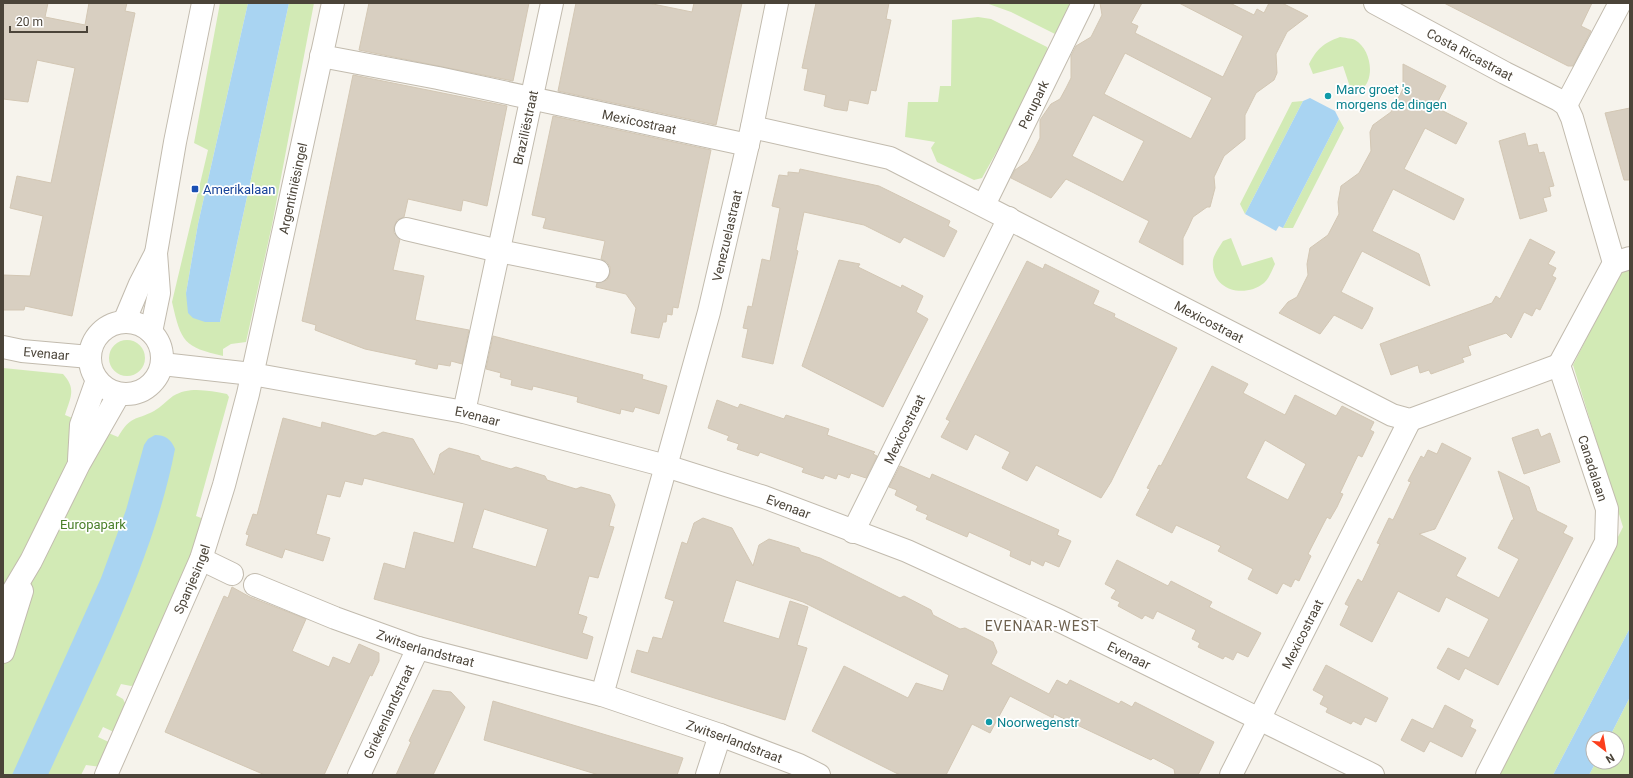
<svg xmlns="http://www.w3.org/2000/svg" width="1633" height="778" font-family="Roboto,sans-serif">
	<rect width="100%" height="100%" fill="#f6f3ec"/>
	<path fill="#d2eab5" d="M220 3H248L198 224 186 293 220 322 289 3H314L272 225 246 342 231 344 223 349V356C184 347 181 342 172 302L208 150 194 143Z
		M986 3H1071L1055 34 1011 12Z
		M978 17 991 19 1047 47 1050 55 982 178 974 180 937 162 931 148 935 142 905 137 908 102H938L940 86H951L952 20Z
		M1340 37C1344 38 1351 38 1355 40 1371 49 1376 79 1361 90 1358 91 1354 92 1352 93L1343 66 1313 74 1309 64C1317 49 1323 43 1340 37Z
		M1303 101 1245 214 1240 204 1292 102Z
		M1339 119 1344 128 1293 228H1283Z
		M1231 238 1242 266 1272 257 1275 264C1272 270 1269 279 1264 283 1244 299 1210 290 1213 260 1214 254 1220 246 1223 241Z
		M1630 270V628L1553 775H1497L1623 527 1573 365 1620 273Z
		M109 358a18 18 0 1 1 36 0a18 18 0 1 1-36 0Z
		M3 368 63 374C77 389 70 398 65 415L118 437C131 415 135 421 154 411 161 407 166 401 173 396 190 386 209 391 227 394L229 397 196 516 204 519 190 565 137 684 131 686 121 684 116 695 123 699 126 705 116 733 103 727 98 737 113 744 101 767 86 765 81 775H3Z
		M1630 697V775H1589L1596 762H1617V738H1609Z"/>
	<path fill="#a9d4f2" d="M248 3H289L220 322H205L193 318 188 313 186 293 198 224Z
		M1310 98 1335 111 1339 119 1283 228 1279 226 1276 231 1245 214 1303 101Z
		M155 435C165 435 171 439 175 449 154 559 95 673 48 775H12L101 578 126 510 144 445 148 439Z
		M1630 628V697L1609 738H1593V762H1596L1589 775H1553Z"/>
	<path fill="#d8cfc1" stroke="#d3c7b4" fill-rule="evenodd" d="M3 3H48L45 17 85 25 89 3H127L125 11 135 13 72 316 25 306 24 310H3V275L30 276 43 216 10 208 17 176 51 183 75 68 37 60 28 102 3 99Z
		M369 3H529L513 81 359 50Z
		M576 3H648L692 12 694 3H742L716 125 558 91Z
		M816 3H889L886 19 891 20 876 91 871 90 868 104 849 100 847 111 834 109 824 106 826 95 804 90 808 69 802 68Z
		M1100 3H1142L1131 23 1138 26 1135 33 1223 77 1243 36 1179 3H1230L1254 15 1257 9 1264 13 1269 3H1282L1308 16 1287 32 1276 54 1277 73 1274 80 1256 93 1245 115V139L1224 156 1214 177 1215 188 1210 207H1207L1193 217 1188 228 1183 238V265L1139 242 1149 221 1094 193 1066 179 1051 198 1011 178 1015 170 1028 161 1034 150 1040 138V120L1051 104 1060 99 1066 88 1071 78V56L1076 46 1091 37 1102 15ZM1125 53 1212 98 1191 139 1104 94ZM1093 115 1144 141 1123 182 1072 156Z
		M1444 3H1592L1581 26 1591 31 1573 66H1568Z
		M1403 64 1446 86 1435 107 1467 123 1456 144 1425 128 1404 169 1464 199 1454 220 1393 189 1372 231 1419 254 1430 286 1362 251 1341 292 1373 308 1368 319 1362 329 1334 315 1320 334 1279 313 1288 302 1297 297 1308 275 1307 264 1310 248 1328 235 1339 214 1338 202 1341 186 1359 173 1371 151 1370 132 1373 125 1391 112 1403 89Z
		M353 75 507 106 487 206 463 200 461 211 408 199 404 217 397 220 394 227V233L400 239 393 270 424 276 415 320 469 330 462 364 451 361 450 366 438 364 437 369 415 364 417 360 365 349 315 330 316 325 302 321Z
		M1630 108V180H1624L1605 113Z
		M553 116 711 150 678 308 673 307 672 315 667 314 666 322H663L659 338 631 333 636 308 626 294 596 287 597 283 607 280 610 273V267L607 262 601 259 605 241 543 228 546 218 532 215Z
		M1525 133 1528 146 1537 144 1539 153 1544 152 1554 186 1549 187 1551 196 1543 198 1547 211 1520 219 1499 141Z
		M800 169 879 186 950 221 948 226 957 231 944 257 904 237 900 243 864 225 804 212 796 250 798 251 773 364 742 357 748 329 743 328 748 306 752 307 762 259 770 261 780 208 772 206 779 175 788 176V172L799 173Z
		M1530 239 1555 252 1548 264 1556 268 1552 276 1556 278 1540 310 1536 308 1532 316 1524 312 1511 338 1506 333 1468 346 1471 355 1462 358 1464 362 1431 374 1429 370 1420 373 1418 365 1391 375 1380 344 1492 303 1496 296 1500 299Z
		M839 260 860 264 858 267 901 288 902 285 923 296 916 312 928 319 883 407 802 366Z
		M1027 261 1043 269 1045 264 1099 291 1093 304 1115 314 1114 317 1177 348 1111 482 1101 498 1036 465 1027 481 1002 468 1010 452 975 434 967 450 941 437 950 421 946 419Z
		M493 336 643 375 642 379 667 386 659 414 635 407 633 412 621 409 620 414 577 402 578 397 533 386 532 390 511 385 512 380 500 377 501 373 486 369Z
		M1212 366 1248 384 1243 393 1285 415 1295 395 1336 416 1342 406 1374 422 1370 430 1374 432 1362 457 1358 455 1340 493 1343 494 1337 507 1330 519 1327 517 1308 554 1311 556 1299 581 1295 579 1291 587 1283 583 1277 594 1248 579 1253 569 1218 551 1221 546 1176 525 1172 533 1136 515 1150 489 1147 488 1159 465 1161 466ZM1265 440 1306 464 1288 500 1246 478Z
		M717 400 738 408 740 404 784 419 786 415 829 429 827 435 875 452 873 454 877 456 866 478 851 473 849 478 838 474 836 479 825 475 823 479 802 472 804 468 760 452 758 456 737 449 739 444 727 440 729 436 708 428Z
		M283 418 321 428 322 422 375 436 383 432 413 439 434 475 440 454 449 448 479 456 481 460 511 469 516 467 545 476 547 480 576 489 581 487 610 495 615 505 609 526 614 527 598 578 589 576 578 614 587 617 582 633 593 637 587 659 374 599 384 563 405 569 414 532 454 543 464 503 364 478 362 485 345 481 340 497 327 494 316 534 330 538 323 561 285 549 282 558 246 545 249 535 246 534 253 514 257 515ZM484 509 548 529 536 567 472 548Z
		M1538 429 1541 437 1550 433 1560 462 1524 474 1512 438Z
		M1442 443 1471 458 1435 529 1419 534 1466 558 1456 576 1499 598 1519 559 1498 548 1512 520H1514L1498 471 1529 487 1537 511 1567 526 1563 533 1573 538 1498 685 1465 668 1459 680 1437 668 1448 648 1469 658 1489 619 1446 597 1439 612 1398 591 1372 642 1340 625 1349 606 1345 604 1358 579 1362 582 1380 544 1377 543 1389 518 1393 520 1411 482 1408 481 1421 456 1424 458 1428 450 1437 454Z
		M900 466 930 479 932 474 1059 530 1057 535 1071 541 1059 567 1045 561 1043 566 1031 560 1030 565 1010 556 1011 551 969 532 967 537 926 519 928 515 916 510 918 506 895 495 897 490 889 487Z
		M703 518 732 528 753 566 759 545 769 539 799 548 801 552 820 558 900 598 904 596 931 610 933 615 960 629 965 628 993 642 997 652 991 664 1049 694 1057 680 1067 685 1070 680 1119 704 1121 701 1132 707 1135 702 1214 742 1198 775H1175L1174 769 1153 758 1151 760 1054 714 1053 718 1010 696 990 733 972 724 946 775H900L812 731 844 666 908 698 916 683 943 691 949 675 803 602 736 580 723 622 779 639 790 601 808 607 797 645 807 648 785 720 631 672 637 650 648 653 653 637 662 639 674 601 665 598 682 542 687 544 694 523Z
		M1117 560 1168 586 1171 581 1212 602 1209 607 1261 633 1248 657 1237 652 1233 660 1225 656 1223 659 1198 647 1200 643 1192 639 1196 630 1157 611 1153 619 1145 615 1142 619 1118 606 1120 602 1111 598 1116 590 1105 584Z
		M232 587 250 597 306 619 292 651 329 667 333 657 350 664 359 644 379 653V661L372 676 370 675 324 775H265L165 732 224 596 228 598Z
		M1326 665 1388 698 1376 722 1365 717 1361 725 1353 721 1351 724 1326 712 1328 708 1320 704 1324 696 1313 690Z
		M433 690 451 692 465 707 433 775H396L411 742 409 741Z
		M493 701 683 758 677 775H599L484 740Z
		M1445 705 1473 720 1470 727 1476 730 1462 757 1430 741 1424 752 1401 740 1412 719 1433 729Z"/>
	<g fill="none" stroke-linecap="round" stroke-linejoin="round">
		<defs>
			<g id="minor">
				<path id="s1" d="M1375 3 1505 73 1559 100 1566 105 1572 118 1614 263"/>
				<path id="s2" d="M321 56 438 78 748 145"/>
				<path d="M1566 105 1620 3"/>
				<path id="s3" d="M752 127 890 158 1392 415 1410 420 1559 365"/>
				<path id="s4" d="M984 205 1083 3"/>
				<path d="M406 229 499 251 598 271"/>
				<circle cx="126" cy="358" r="36"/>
				<path d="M124 322 140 284 156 253"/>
				<path d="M151 332 159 293 156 253 175 142 203 3"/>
				<path id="s5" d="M3 347 22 351 90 357"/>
				<path id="s6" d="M162 364 252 374 464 412 666 466 764 497 907 551 1060 621 1373 775"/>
				<path id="s7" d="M464 412 552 3"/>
				<path d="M79 460 81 425 97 380"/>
				<path id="s8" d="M853 532 1009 218"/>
				<path d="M201 559 232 574"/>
				<path id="s9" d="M255 585 335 618 418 648 602 695 720 735 799 765 819 775"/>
				<path d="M3 608 31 561 79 464 119 394"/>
				<path d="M3 652 22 591"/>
				<path id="s10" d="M602 695 709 312 752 127 777 3"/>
				<path id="s11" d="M106 775 201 559 224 485 248 394 333 3"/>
				<path id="s12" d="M359 775 418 648"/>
				<path d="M707 775 720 735"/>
				<path id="s13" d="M1231 775 1410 420"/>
				<path d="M1487 775 1606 542 1607 509 1559 365 1614 263 1630 258"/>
			</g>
		</defs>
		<use href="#minor" stroke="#c2bbae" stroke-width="24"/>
		<use href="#minor" stroke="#fff" stroke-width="22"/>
	</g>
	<g fill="#0f9aa8" stroke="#fff" stroke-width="1.5">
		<circle cx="1328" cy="96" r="4"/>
		<circle cx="989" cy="722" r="4"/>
	</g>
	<rect fill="#1a4fb4" stroke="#fff" stroke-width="1.5" x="191" y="185" width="8" height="8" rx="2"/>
	<g text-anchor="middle" stroke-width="3.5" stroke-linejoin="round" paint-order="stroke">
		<g font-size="13" fill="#4b4439" stroke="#fff">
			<text dy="5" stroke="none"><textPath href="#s1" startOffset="108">Costa Ricastraat</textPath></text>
			<text dy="5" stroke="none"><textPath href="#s4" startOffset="112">Perupark</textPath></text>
			<text dy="5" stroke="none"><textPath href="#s2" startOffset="325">Mexicostraat</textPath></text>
			<text dy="5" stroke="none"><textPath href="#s7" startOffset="291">Braziliëstraat</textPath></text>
			<text dy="5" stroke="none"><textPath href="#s11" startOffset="618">Argentiniësingel</textPath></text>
			<text dy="5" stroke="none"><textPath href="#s10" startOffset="476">Venezuelastraat</textPath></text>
			<text dy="5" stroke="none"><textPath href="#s3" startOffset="500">Mexicostraat</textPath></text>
			<text dy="5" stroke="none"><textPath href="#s5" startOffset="44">Evenaar</textPath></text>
			<text dy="5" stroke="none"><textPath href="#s6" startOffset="320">Evenaar</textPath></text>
			<text dy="5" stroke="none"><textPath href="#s8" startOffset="115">Mexicostraat</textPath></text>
			<text transform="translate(1593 468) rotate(72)" y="5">Canadalaan</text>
			<text dy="5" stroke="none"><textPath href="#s6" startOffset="644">Evenaar</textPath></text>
			<text dy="5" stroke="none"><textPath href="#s11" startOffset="214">Spanjesingel</textPath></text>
			<text dy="5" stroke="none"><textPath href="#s13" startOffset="158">Mexicostraat</textPath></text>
			<text dy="5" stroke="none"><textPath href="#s9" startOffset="182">Zwitserlandstraat</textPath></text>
			<text dy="5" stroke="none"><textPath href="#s6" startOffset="1016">Evenaar</textPath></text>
			<text dy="5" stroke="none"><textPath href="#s12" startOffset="70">Griekenlandstraat</textPath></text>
			<text dy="5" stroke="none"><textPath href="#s9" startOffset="505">Zwitserlandstraat</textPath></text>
		</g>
		<g font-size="13" fill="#0d838f" stroke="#fff" text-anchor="start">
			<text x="1336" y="94">Marc groet 's<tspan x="1336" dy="15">morgens de dingen</tspan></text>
			<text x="997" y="727">Noorwegenstr</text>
		</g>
		<g font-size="13" fill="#164399" stroke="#fff" text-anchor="start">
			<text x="203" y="194">Amerikalaan</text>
		</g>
		<g font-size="13" fill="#4a7f2a" stroke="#fff">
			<text x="93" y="529">Europapark</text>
		</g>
		<g font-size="14" letter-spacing="1" fill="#6e6250" stroke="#fff">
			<text x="1042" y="631">EVENAAR-WEST</text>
		</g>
	</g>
	<rect width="1633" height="778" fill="none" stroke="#4b4439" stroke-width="8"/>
	<g transform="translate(1605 750) rotate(149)"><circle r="19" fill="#ffffff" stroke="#b7b4b0"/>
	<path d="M0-3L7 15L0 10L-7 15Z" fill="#fc3f1d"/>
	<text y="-6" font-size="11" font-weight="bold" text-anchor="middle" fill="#4b4439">N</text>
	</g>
	<path d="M10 26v6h77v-6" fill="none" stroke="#4b4439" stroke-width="2"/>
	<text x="16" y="26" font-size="12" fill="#4b4439" stroke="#ffffff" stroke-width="3" paint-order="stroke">20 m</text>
</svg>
